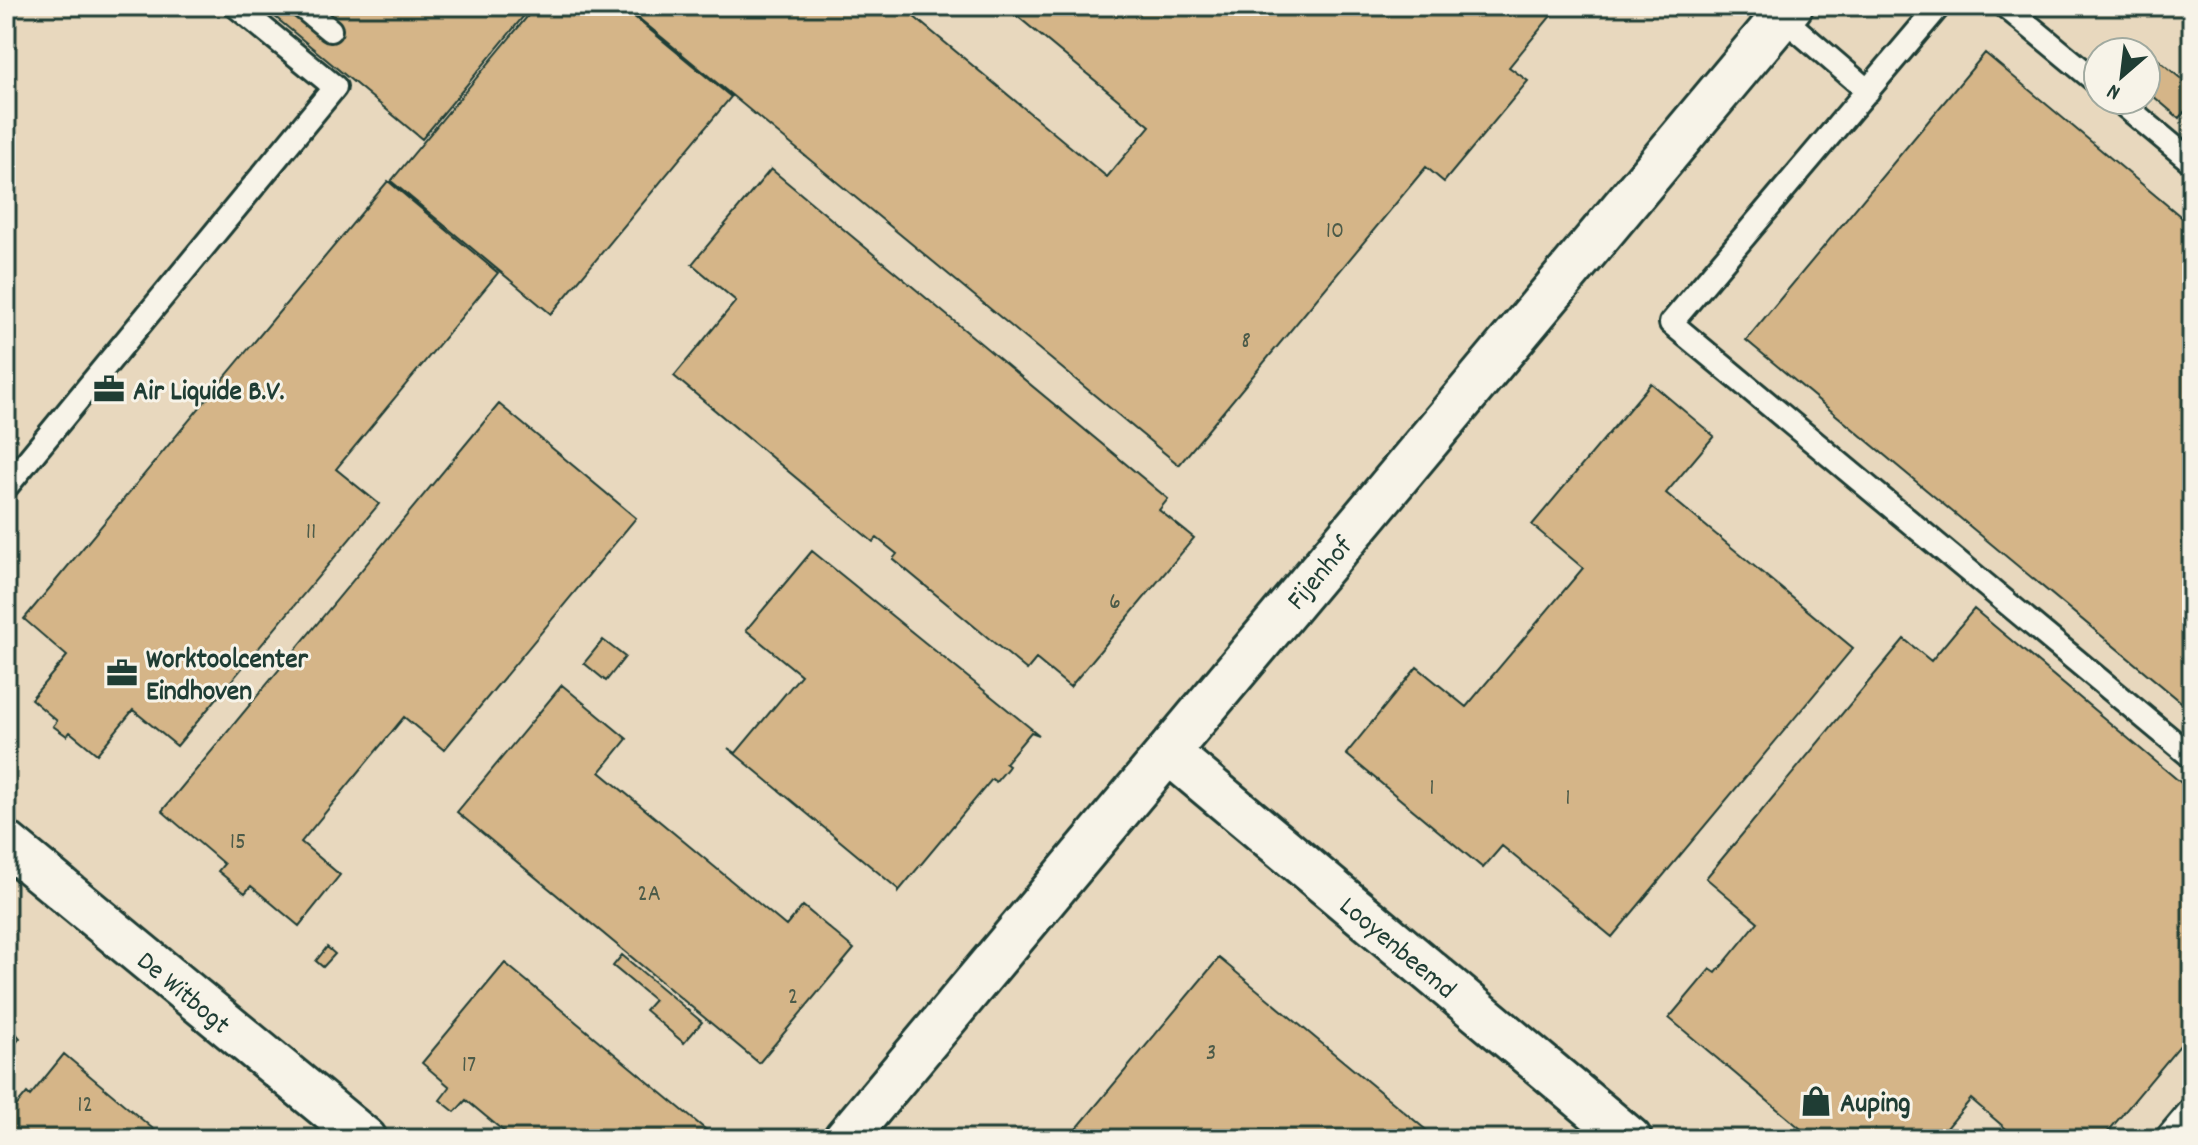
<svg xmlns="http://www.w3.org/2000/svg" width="2198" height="1145" font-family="Dekko,sans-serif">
	<rect width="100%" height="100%" fill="#f0e7d5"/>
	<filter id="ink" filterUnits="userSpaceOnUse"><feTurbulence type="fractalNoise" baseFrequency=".0125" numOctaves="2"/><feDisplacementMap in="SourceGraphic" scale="16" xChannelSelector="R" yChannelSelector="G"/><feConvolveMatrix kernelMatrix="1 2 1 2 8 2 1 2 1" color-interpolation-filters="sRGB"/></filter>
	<g filter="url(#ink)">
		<path fill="#e8d8be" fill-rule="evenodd" d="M6 6H2192V1139H6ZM2098 52H2146V100H2098Z"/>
		<path fill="#d5b588" stroke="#1f3d34" stroke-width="2" d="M262 6H532L422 139Z
			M536 6H621L731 97 551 314 391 181Z
			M624 6H901L1107 177 1150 126 1005 6H1559L1509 67 1528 81 1444 182 1426 167 1179 465Z
			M2136 41 2192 88V103L2179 118 2146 90V52H2127Z
			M1985 53 2192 226V711L1746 340Z
			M771 169 1168 499 1159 510 1194 538 1070 687 1036 659 1027 670 893 559 897 554 877 538 873 542 674 376 736 301 692 264Z
			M388 181 498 273 336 469 379 504 177 746 133 710 97 754 70 732 67 736 53 726 57 721 31 699 67 656 24 619Z
			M1651 383 1714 436 1666 493 1853 648 1612 937 1502 846 1483 868 1346 754 1417 667 1466 707 1583 568 1532 525Z
			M499 404 636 518 444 750 404 717 301 842 340 875 299 926 251 886 245 893 218 871 224 864 162 811Z
			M812 551 1039 735 1031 732 1005 763 1009 766 1007 769 996 782 992 779 898 892V889L728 748 736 753 801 675 746 630Z
			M1974 609 2192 792V1031L2102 1139H2018L1971 1099 1938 1139H1813L1669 1018 1710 969 1716 973 1758 922 1706 878 1904 639 1931 661Z
			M603 640 625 657 606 681 584 663Z
			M562 685 627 739 600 772 786 926 803 906 854 949 759 1063 457 812Z
			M327 947 335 954 323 967 316 961Z
			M622 955 702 1022 684 1043 645 1010 654 1000 613 966Z
			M1219 958 1437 1139H1068Z
			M505 963 717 1139H513L466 1100 455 1112 440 1100 450 1087 422 1063Z
			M6 1022 20 1038 6 1055Z
			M64 1054 158 1133 153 1139H6V1118L27 1093 30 1096Z"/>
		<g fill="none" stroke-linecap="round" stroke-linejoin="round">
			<defs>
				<path id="lane" d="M301 6 330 30
					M1939 6 1671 323 2192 757
					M2005 6 2098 83
					M1782 17 1868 91
					M2118 100 2192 162
					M6 487 335 87 236 6
					M2166 1139 2192 1108"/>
				<path id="street" d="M1168 752 1630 1139
					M6 843 365 1139
					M845 1139 1791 6"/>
			</defs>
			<use href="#lane" stroke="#1f3d34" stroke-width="28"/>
			<use href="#street" stroke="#1f3d34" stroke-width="48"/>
			<use href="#lane" stroke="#f7f3e8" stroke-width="22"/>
			<use href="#street" stroke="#f7f3e8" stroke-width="42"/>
		</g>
	</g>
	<defs>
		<symbol id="office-bare" viewBox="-9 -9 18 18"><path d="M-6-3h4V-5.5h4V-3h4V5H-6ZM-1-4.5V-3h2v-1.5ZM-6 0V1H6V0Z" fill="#1f3d34" stroke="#f7f3e8" stroke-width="2.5" paint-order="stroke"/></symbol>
		<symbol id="shop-bare" viewBox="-9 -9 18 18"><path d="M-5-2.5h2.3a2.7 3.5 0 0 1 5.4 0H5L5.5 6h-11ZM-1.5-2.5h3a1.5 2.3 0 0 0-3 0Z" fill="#1f3d34" stroke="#f7f3e8" stroke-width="2.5" paint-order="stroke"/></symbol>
	</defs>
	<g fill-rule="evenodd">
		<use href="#office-bare" x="87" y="367" width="44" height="44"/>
		<use href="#office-bare" x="100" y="651" width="44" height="44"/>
		<use href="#shop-bare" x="1794" y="1079" width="44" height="44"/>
	</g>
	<g text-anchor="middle" stroke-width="6" stroke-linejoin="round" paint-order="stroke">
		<g font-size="24" fill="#4c5b49">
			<text x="1335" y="237">10</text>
			<text x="1246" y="347">8</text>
			<text x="311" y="538">11</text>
			<text x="1115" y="608">6</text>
			<text x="1432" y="794">1</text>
			<text x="1568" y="804">1</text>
			<text x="238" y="848">15</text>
			<text x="649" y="900">2A</text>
			<text x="793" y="1003">2</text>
			<text x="1211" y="1059">3</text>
			<text x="469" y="1071">17</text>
			<text x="85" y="1111">12</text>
		</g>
		<g font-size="28" font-weight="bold" fill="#1f3d34" stroke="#f7f3e8" text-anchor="start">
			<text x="133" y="399">Air Liquide B.V.</text>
			<text x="146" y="667">Worktoolcenter<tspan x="146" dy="32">Eindhoven</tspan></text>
			<text x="1840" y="1111">Auping</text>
		</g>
		<g font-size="28" fill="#1f3d34" stroke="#f7f3e8">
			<text transform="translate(1318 572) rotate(-50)" y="10">Fijenhof</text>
			<text transform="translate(1399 946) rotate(40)" y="10">Looyenbeemd</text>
			<text transform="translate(185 991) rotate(40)" y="10">De Witbogt</text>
		</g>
	</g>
	<rect width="2198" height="1145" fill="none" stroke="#f7f3e8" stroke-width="32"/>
	<rect x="16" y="16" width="2166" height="1113" fill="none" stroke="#1f3d34" stroke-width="3" filter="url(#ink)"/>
	<g transform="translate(2122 76) rotate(208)"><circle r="38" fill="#f7f3e8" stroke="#a1aaa0" stroke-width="2"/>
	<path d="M0-6L14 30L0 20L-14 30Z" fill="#1f3d34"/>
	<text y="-12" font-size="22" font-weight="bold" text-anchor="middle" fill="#1f3d34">N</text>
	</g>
</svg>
